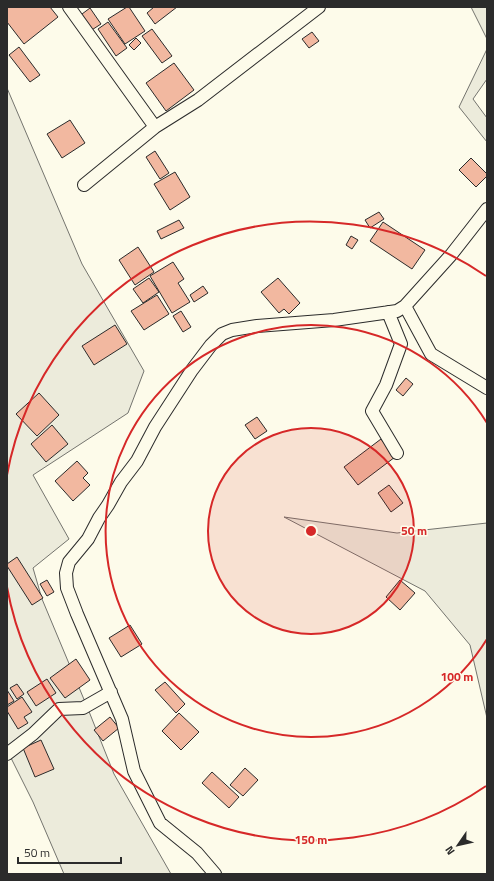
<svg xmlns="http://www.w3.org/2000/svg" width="494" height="881" font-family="'Titillium Web',sans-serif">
	<rect width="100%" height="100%" fill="#fdfbea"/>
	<path fill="#ecebdb" stroke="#74746e" d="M471 7H487V39Z
		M487 49V79L473 99 487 118V142L459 107Z
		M7 88 82 264 144 371 128 413 33 475 69 539 33 568 42 599 88 709 114 774 171 874H64L33 802 7 750Z
		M284 517 397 533 487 523V718L470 645 425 591Z"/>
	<path fill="#f2b8a0" stroke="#2b2b2b" d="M7 7H50L58 17 24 44 7 22Z
		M127 7H129L145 31 125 44 108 19Z
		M154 7H177L155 24 147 13Z
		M90 8 101 24 84 35 74 20Z
		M108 22 127 48 116 56 98 29Z
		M152 29 172 56 162 63 142 36Z
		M312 32 319 41 309 48 302 39Z
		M136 38 141 43 134 50 129 45Z
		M19 47 40 75 30 82 9 55Z
		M174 63 194 90 166 111 146 83Z
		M70 120 85 143 62 158 47 134Z
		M155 151 169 173 160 179 146 157Z
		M471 158 487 174V176L476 187 459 170Z
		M175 172 190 197 170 210 154 184Z
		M379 212 384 219 370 228 365 220Z
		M179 220 184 228 161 239 157 231Z
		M383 222 425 250 412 269 370 241Z
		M351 236 358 240 352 249 346 245Z
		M138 247 154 272 135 285 119 260Z
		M173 262 184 279 178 283 190 302 172 313 150 276Z
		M149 278 159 292 143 303 133 289Z
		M278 278 300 303 289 314 284 309 279 313 261 292Z
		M203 286 208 293 194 302 190 295Z
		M157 295 169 314 144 330 131 311Z
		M181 311 191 327 183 332 173 316Z
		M115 325 127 344 94 365 82 346Z
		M406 378 413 384 403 396 396 390Z
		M39 393 59 415 37 436 16 414Z
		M257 417 267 431 255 439 245 425Z
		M52 425 68 444 46 462 31 444Z
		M381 439 395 457 358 485 344 467Z
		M77 461 88 473 83 478 90 485 73 501 55 481Z
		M389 485 403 503 391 512 378 493Z
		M17 557 43 598 32 605 7 566V564Z
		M47 580 54 592 47 596 40 584Z
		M400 580 415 593 400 610 386 597Z
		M130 625 142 644 121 657 109 638Z
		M76 659 90 680 65 698 50 678Z
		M47 679 56 693 36 706 27 692Z
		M165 682 185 704 176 713 155 690Z
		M17 684 24 694 17 699 10 688Z
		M7 690 14 701 7 705Z
		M22 697 32 712 24 717 28 723 18 729 7 711V707Z
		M179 713 199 732 181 750 162 731Z
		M110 717 119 728 103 741 94 730Z
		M41 740 54 769 35 777 23 748Z
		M245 768 258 780 243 796 230 785Z
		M212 772 239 797 229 808 202 783Z"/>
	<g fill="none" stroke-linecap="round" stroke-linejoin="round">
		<defs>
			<path id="minor" d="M69 7 155 127
				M84 185 155 127 198 100 319 7
				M405 306 431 354 487 388
				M388 312 401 344 386 385 372 411 397 453
				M7 754 33 734 59 709 83 708 111 692
				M215 874 197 853 160 823 134 771 122 719 77 614 67 588 66 573 69 562 88 539 99 518 108 505 121 482 137 461 155 427 192 370 211 345 222 334 232 330 257 326 334 320 397 311 405 306 451 255 487 209"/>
		</defs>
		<use href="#minor" stroke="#2b2b2b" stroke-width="14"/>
		<use href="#minor" stroke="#fdfbea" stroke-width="12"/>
	</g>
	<circle cx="311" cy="531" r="103" fill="#d62828" fill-opacity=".12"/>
	<g fill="none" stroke="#d62828" stroke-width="2">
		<circle cx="311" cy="531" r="103"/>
		<path d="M487 639A206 206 0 1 1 487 423"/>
		<path d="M486 786A309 309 0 0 1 7 587M7 475A309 309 0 0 1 486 276"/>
	</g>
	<circle cx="311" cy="531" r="6" fill="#d62828" stroke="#fdfbea" stroke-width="2"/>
	<g font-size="12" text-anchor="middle" font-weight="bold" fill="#d62828" stroke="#fdfbea" stroke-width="3" stroke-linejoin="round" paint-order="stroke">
		<text x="414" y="535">50 m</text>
		<text x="457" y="681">100 m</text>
		<text x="311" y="844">150 m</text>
	</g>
	<rect width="494" height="881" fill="none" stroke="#2b2b2b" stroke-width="16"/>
	<g transform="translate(458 845) rotate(236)" stroke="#fdfbea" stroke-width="3" paint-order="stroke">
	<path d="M0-3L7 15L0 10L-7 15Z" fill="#2b2b2b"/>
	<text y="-6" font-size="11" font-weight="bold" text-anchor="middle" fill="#2b2b2b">N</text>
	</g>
	<path d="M18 857v6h103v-6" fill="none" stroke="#2b2b2b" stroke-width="2"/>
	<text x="24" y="857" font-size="12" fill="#2b2b2b" stroke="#fdfbea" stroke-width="3" paint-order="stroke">50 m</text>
</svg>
